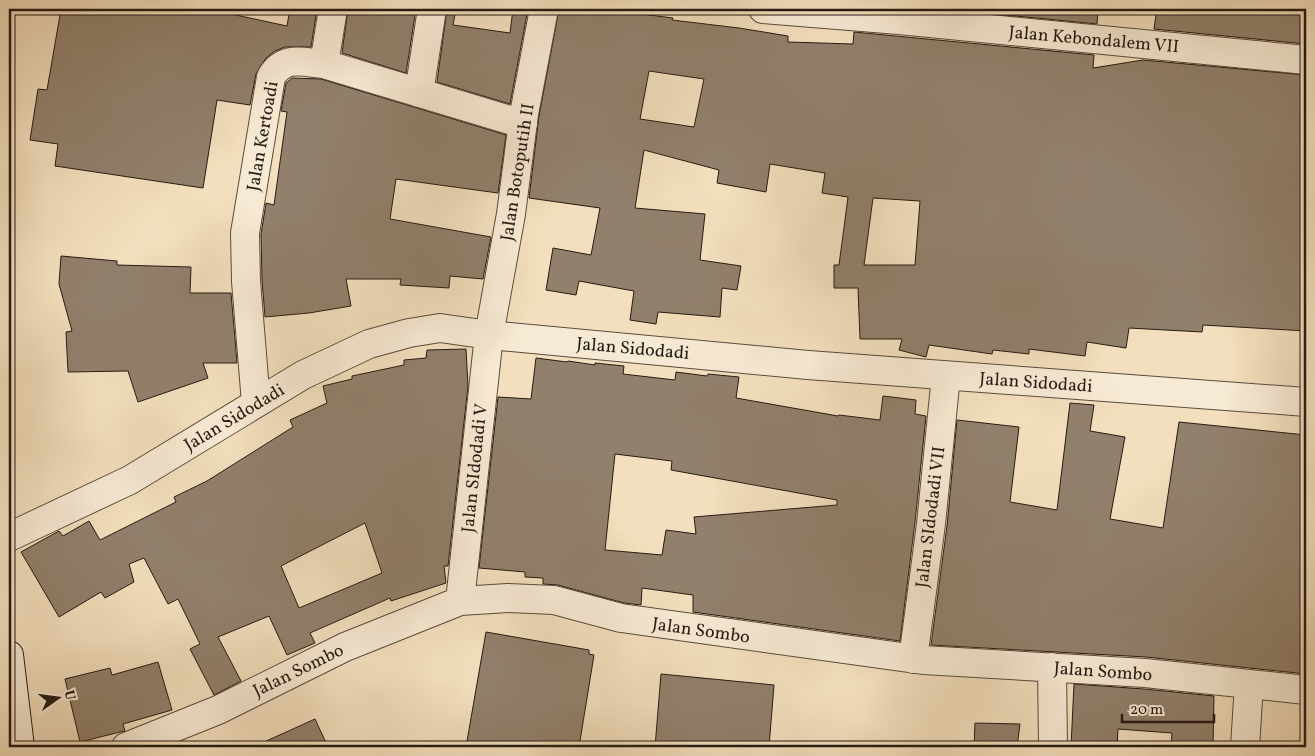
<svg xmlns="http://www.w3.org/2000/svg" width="1315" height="756" font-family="Vollkorn,serif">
	<rect width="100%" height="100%" fill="#f3dfbd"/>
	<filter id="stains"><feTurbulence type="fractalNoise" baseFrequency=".004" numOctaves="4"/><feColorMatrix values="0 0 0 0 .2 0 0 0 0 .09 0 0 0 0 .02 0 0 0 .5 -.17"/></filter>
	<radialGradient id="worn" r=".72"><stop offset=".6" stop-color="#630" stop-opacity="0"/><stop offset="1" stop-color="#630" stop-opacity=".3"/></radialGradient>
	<path fill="#91806c" stroke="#261a14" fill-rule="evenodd" d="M61 9H232L231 14 287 26 290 9H317L311 47H285L275 51 266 58 256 74 250 105 217 100 203 188 55 166 58 144 30 140 38 89 47 90Z
		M348 9H416L406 73 342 53Z
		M447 9H456L453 25 510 33 513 9H528L510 104 437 82Z
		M559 9H602L673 18 672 20 739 28 788 36V42L853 44 854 32 1094 55 1093 68 1143 60 1306 75V331L1203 325 1202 332 1129 328 1126 348 1087 342 1085 356 1029 349V354L993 350 992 354 929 345 926 357 899 350 902 339H860L858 288H834V265H839L848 197 822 193 825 173 770 164 766 192 717 183 719 170 644 150 635 208 705 214 700 260 741 266 737 290 722 288 720 317 658 312 656 324 630 320 634 291 579 281 576 295 546 290 553 248 591 255 600 208 529 198 539 116ZM649 71 704 79 694 127 640 119ZM873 198 920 201 915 265H864Z
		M944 9H1098L1097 24Z
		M1157 9H1306V44L1154 29Z
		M292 78 321 79 506 135 498 193 396 179 390 219 491 237 483 279 450 276 449 288 400 285 401 279H346L351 306 309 313 265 317 262 280 261 234 266 203 274 205 287 112 281 111 286 83Z
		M61 256 117 261V265L191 267 190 293H231L237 363H203L208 378 138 402 128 371 68 372 66 332 72 331 59 284Z
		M466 349 468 386 448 566H444L446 583 391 601 390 598 310 633 315 643 287 655 269 616 218 637 241 681 214 695 190 649 200 644 178 599 168 604 144 558 129 564 134 582 105 598 101 592 59 617 21 552 59 531 63 536 89 521 100 540 176 502 174 497 207 481 293 427 290 420 327 403 323 386 352 379V376L404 365V360L426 358 427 350ZM365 523 382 573 299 608 281 566Z
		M536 358 567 362 568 361 595 365V363L624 366 623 374 675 380 676 372 707 376 708 374 739 377 736 398 838 416 839 415 880 420 883 396 916 400 915 414 926 416 915 522 900 641 693 612V595L642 588 641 605 624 603 558 585 543 584V578L525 577V572L479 568 498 397 531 399ZM615 454 672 461 671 470 837 500V505L694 517 696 534 666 530 662 555 605 550Z
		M1070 403 1094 405 1090 431 1125 437 1110 519 1163 528 1179 422 1306 435V674L1146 657 931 645 947 526 957 420 1019 427 1010 502 1057 510Z
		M486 632 589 650V654L594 655 579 747H466Z
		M158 662 172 710 123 724 125 731 120 732 80 742 65 679 110 668 112 675Z
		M661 674 774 685 769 747H655Z
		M1074 684 1144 689 1214 696 1213 747H1171L1172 733 1118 729 1117 747H1071Z
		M315 719 328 747H253Z
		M975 723 1020 724 1017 747H974Z"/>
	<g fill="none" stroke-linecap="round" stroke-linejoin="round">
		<defs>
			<path id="street" d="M763 9 899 20 1306 60
				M324 64 333 9
				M419 93 432 9
				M256 403 246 281 245 233 271 77C284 55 302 62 324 64L523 124
				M9 537 130 480 303 375 369 344 409 333 440 328 489 335 808 365 1306 402
				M460 601 489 335 511 214 524 114 544 9
				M913 659 931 524 946 376
				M1052 667 1053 747
				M126 747 218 710 345 647 460 601 508 598 554 600 621 618 923 660 1145 673 1306 690
				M1245 747 1249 684"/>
			<path id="secondary" d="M9 655 20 747"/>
		</defs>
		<use href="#street" stroke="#594b3e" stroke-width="30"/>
		<use href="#secondary" stroke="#261a14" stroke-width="30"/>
		<use href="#street" stroke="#f7ead4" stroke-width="28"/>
		<use href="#secondary" stroke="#f7ead4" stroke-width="28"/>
	</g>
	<g text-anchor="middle" stroke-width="5" stroke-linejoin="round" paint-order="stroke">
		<g font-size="18" fill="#261a14" stroke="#f7ead4">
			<text transform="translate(1094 39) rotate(5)" y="6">Jalan Kebondalem VII</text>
			<text transform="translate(262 136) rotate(-80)" y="6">Jalan Kertoadi</text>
			<text transform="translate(517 172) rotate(-81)" y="6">Jalan Botoputih II</text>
			<text transform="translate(633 348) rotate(5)" y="6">Jalan Sidodadi</text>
			<text transform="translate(1036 382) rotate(4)" y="6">Jalan Sidodadi</text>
			<text transform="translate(234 417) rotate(-31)" y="6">Jalan Sidodadi</text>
			<text transform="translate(474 468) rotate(-84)" y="6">Jalan SIdodadi V</text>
			<text transform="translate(930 517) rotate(-83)" y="6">Jalan SIdodadi VII</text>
			<text transform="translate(701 630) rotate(8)" y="6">Jalan Sombo</text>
			<text transform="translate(298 670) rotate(-26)" y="6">Jalan Sombo</text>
			<text transform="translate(1103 671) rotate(4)" y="6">Jalan Sombo</text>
		</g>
	</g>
	<rect width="1315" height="756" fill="none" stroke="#f3dfbd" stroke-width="30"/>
	<rect x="10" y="10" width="1295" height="736" fill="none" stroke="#261a14" stroke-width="2.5"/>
	<rect x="15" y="15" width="1285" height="726" fill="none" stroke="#261a14"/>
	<g transform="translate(58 698) rotate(76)" stroke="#f7ead4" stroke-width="4" paint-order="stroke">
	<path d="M0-4L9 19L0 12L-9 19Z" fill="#261a14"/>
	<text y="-8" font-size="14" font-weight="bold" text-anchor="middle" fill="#261a14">U</text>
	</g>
	<path d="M1122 714v8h92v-8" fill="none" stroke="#261a14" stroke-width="2.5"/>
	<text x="1130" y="714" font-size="15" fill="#261a14" stroke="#f7ead4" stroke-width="4" paint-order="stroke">20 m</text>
	<rect width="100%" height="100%" filter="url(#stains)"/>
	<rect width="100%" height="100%" fill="url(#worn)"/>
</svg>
